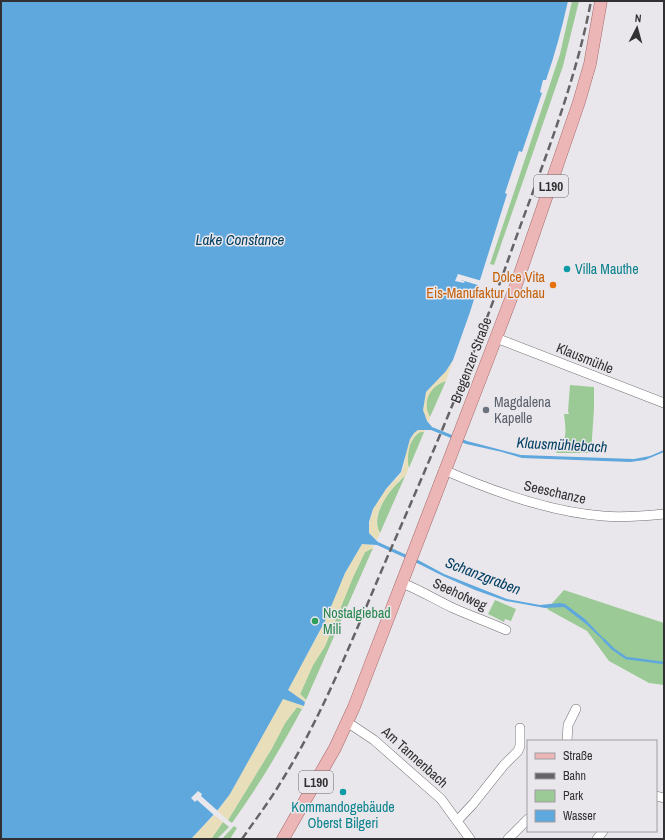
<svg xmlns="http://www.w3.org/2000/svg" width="665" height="840" font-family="'Archivo Narrow',sans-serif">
	<rect width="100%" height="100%" fill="#e9e7eb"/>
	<path fill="#9cca96" d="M572 1H579L563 66 494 265 490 264 560 54Z
		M446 381 430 417C421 403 430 385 446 381Z
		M570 385 594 387V409L591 453H556C568 437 566 433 564 414H569L568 411Z
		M420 432H424L409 468C405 456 409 439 420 432Z
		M406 474 380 533C370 517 388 491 400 481 402 478 404 477 406 474Z
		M373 548 306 700 300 694 313 665 325 646 353 577 365 552Z
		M564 590 664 623V685L649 683 609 661 587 631 547 609Z
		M495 600 516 609 511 621 505 619 504 622 488 614Z
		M297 707 302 709C281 748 258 787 232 823L228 820 272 748 285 723Z
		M223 822 229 827 217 839H211Z
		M234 826 237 828 230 839H222Z"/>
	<path fill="#e8deb9" d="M453 360 446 381C430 385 421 403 430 417L428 423C409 391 443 383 453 360Z
		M421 429H425L424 432C411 431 408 450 408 461 408 466 409 468 407 473 405 477 402 478 399 481 388 493 369 516 380 533L377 540 369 533C368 515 377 499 389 486 394 481 400 476 403 469 407 456 404 434 421 429Z
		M364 543 374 546 373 548 365 552 353 577 325 646 313 665 300 694 306 700 305 702 287 690 318 635 345 573 361 545Z
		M283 698 304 706 302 709 297 707 285 723 272 748 228 820 217 811 223 804Z
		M214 815 223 822 211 839H191Z"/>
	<path fill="#5fa8de" d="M1 1H568C562 28 555 54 546 80H543L540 92 542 93 522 152 519 151 505 193 507 194 470 312 453 360 446 371 426 392 423 410 427 421 432 427 467 441 521 455 634 459 650 456 664 450V452L645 460 630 462 522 458 502 452 466 444 431 430H418L414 433 410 439 401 472 386 489 373 509 369 522V533L378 542 420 561 444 574 507 599 540 605 560 603 565 604 585 619 605 640 604 641 586 624 564 607 545 608 506 601 475 590 443 576 419 564 377 545 362 544 345 573 325 621 288 690 305 702 304 706 283 699 230 794 217 811 191 839H1Z"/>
	<path fill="#e9e7eb" d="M458 274 482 281 481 286 461 280 465 282 464 283 455 281Z
		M198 791 202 794 201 796 219 812 215 816 197 800 195 802 191 798Z"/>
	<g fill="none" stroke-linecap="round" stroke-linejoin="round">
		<path stroke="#5fa8de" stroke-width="2.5" d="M604 640 613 649 626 658 664 663"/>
		<defs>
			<path id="minor" d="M496 338 664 403
				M444 470C492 491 551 512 603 516 623 518 644 516 664 514
				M402 583C420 590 436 600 453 608 471 616 488 622 506 630
				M347 722 374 740 441 799 470 839
				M567 741 568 725 576 709
				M656 796 664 798
				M457 821 473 804 504 765 518 751 520 746V728
				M508 839 528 819
				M597 839 603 831"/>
			<path id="major" d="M283 839 335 748 354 707 496 338 515 288 579 102 590 64 601 1"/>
		</defs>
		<use href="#minor" stroke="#716e72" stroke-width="10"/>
		<use href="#major" stroke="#a26768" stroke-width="13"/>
		<use href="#minor" stroke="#fff" stroke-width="9"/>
		<use href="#major" stroke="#ecb6b6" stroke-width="12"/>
		<path stroke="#656366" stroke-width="2.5" stroke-dasharray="8 4" stroke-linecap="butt" d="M242 839C255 820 269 802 281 782 326 710 356 629 390 551 434 451 476 352 512 249 541 168 575 86 591 1"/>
	</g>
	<g fill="#0f9aa8" stroke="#e9e7eb" stroke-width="1.5">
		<circle cx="567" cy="269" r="4"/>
		<circle cx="343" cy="792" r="4"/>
	</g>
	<circle fill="#e8710a" stroke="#e9e7eb" stroke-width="1.5" cx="553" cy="285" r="4"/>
	<circle fill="#6b7280" stroke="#e9e7eb" stroke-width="1.5" cx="486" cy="410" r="4"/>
	<circle fill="#2e9e5b" stroke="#e9e7eb" stroke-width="1.5" cx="315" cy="621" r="4"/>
	<g text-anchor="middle" stroke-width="3" stroke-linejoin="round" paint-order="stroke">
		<g fill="#e9e7eb" stroke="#68676a" stroke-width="1">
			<rect x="534" y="175" width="34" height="22" rx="3"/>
			<rect x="299" y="771" width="34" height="22" rx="3"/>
		</g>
		<g font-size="13" font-weight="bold" fill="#313032">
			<text x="551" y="191">L190</text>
			<text x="316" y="787">L190</text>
		</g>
		<g font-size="14" fill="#0d838f" stroke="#e9e7eb" text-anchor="start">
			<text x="575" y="274">Villa Mauthe</text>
			<text x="343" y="812" text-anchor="middle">Kommandogebäude<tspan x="343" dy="16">Oberst Bilgeri</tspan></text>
		</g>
		<g font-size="14" fill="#c56008" stroke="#e9e7eb" text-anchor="end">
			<text x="545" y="282">Dolce Vita<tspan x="545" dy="16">Eis-Manufaktur Lochau</tspan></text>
		</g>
		<g font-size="14" fill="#313032" stroke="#e9e7eb">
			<text transform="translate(585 358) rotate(22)" y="5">Klausmühle</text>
			<text transform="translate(471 360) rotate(-69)" y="5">Bregenzer Straße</text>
			<text transform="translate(555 492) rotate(13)" y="5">Seeschanze</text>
			<text transform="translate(460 594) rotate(25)" y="5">Seehofweg</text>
			<text transform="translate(415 757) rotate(42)" y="5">Am Tannenbach</text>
		</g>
		<g font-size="14" fill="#5b616d" stroke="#e9e7eb" text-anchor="start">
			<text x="494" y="407">Magdalena<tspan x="494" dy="16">Kapelle</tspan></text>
		</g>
		<g font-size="14" fill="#27864d" stroke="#e9e7eb" text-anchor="start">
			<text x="323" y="618">Nostalgiebad<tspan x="323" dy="16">Mili</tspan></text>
		</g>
		<g font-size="15" font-style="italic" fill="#044063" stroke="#e9e7eb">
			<text x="240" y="245">Lake Constance</text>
			<text transform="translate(562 445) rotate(3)" y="5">Klausmühlebach</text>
			<text transform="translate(483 576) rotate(21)" y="5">Schanzgraben</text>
		</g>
	</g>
	<rect width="665" height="840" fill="none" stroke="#313032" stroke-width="4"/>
	<rect x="527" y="740" width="130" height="92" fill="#e9e7eb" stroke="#9f9ea1"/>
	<rect x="535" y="753" width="20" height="6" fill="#ecb6b6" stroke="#9f9ea1"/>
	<text x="563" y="760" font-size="12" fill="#313032">Straße</text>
	<rect x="535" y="773" width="20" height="6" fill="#656366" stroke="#9f9ea1"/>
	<text x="563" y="780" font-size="12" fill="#313032">Bahn</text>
	<rect x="535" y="790" width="20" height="12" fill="#9cca96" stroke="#9f9ea1"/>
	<text x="563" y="800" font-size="12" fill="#313032">Park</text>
	<rect x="535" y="810" width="20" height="12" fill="#5fa8de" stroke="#9f9ea1"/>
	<text x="563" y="820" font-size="12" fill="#313032">Wasser</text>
	<g transform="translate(637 28) rotate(6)" stroke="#e9e7eb" stroke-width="3" paint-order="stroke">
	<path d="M0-3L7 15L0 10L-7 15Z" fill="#313032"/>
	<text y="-6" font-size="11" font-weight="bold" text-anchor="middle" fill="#313032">N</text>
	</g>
</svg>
